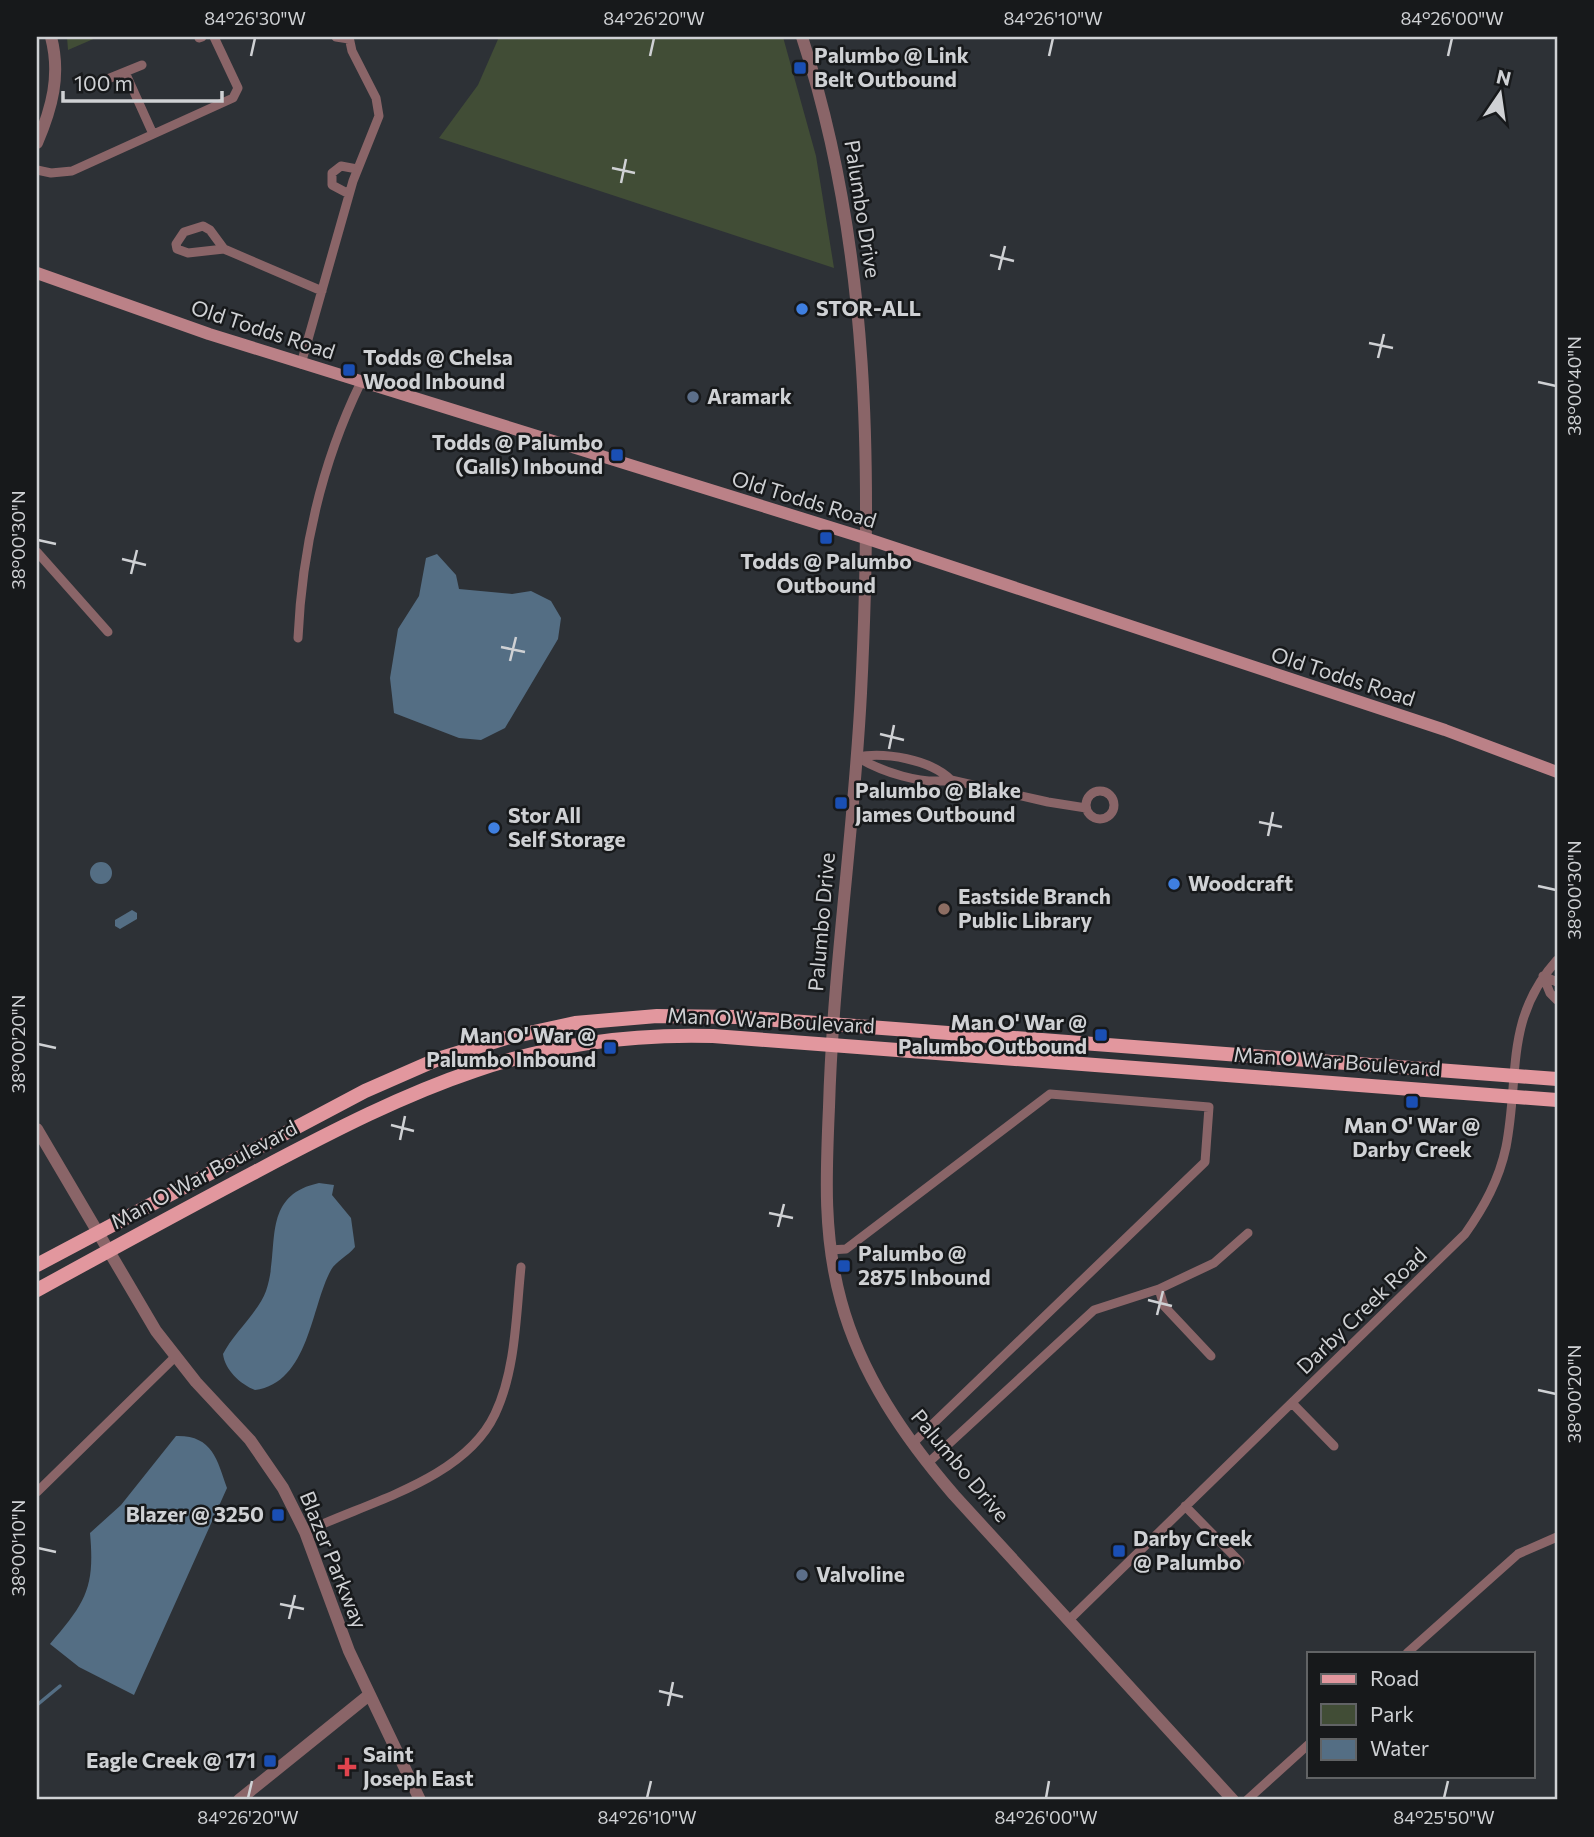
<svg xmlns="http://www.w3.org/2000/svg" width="1594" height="1837" font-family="Commissioner,sans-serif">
	<rect width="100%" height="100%" fill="#2d3136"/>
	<path fill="#414d36" d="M67 37H98L68 50Z
		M499 37H783L816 156 834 268 439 138 478 85Z"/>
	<path fill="#546e84" d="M437 554 456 575 459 589 512 594 531 591 551 601 561 618 558 639 505 728 481 740 459 738 394 713 390 678 398 629 419 596 426 558Z
		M90 873a11 11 0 1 1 22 0a11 11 0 1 1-22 0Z
		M132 910 137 913V919L120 929 115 926V920Z
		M319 1183 334 1185 332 1195 351 1218 355 1247C348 1256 336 1261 331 1270 311 1306 309 1383 255 1390 240 1384 225 1370 223 1354 233 1334 259 1311 266 1291 281 1248 259 1196 319 1183Z
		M176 1436C212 1435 217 1459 227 1488L134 1695 79 1667 50 1644C86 1602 95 1588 90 1533L121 1505Z"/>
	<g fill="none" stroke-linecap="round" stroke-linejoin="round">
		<path stroke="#546e84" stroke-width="3.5" d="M37 1705 60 1686"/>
		<path stroke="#8a6568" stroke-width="9" d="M336 37 349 39
			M199 38 202 37
			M125 72 153 134
			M110 78 142 65
			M37 170 51 173 72 171 233 98 238 88 214 37
			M349 194 332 185V173L341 166 357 169
			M224 249 188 253 177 249 176 244 184 232 203 226 210 230 224 249 322 291
			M301 364 353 181 379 116 376 98 352 51 349 37
			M37 552 108 632
			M298 638C302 549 322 462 361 382
			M857 757C882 772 921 785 951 780L1048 802 1086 808
			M857 757C885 752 930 759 951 780
			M1086 805a14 14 0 1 1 28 0a14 14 0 1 1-28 0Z
			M1543 976 1550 993 1557 1000
			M1543 976 1557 982
			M830 1250 846 1249 1050 1094 1209 1107 1205 1162 912 1444
			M1159 1289 1164 1306 1211 1356
			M1292 1403 1334 1446
			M928 1463 1094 1310 1159 1289 1214 1263 1248 1233
			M37 1492 175 1357
			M1185 1506 1240 1562
			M305 1532C367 1502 464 1480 495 1414 516 1370 516 1314 521 1267
			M1070 1619 1465 1234C1484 1207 1499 1180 1506 1147 1520 1075 1504 1019 1557 960
			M1407 1653 1518 1554 1557 1537
			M1247 1800 1309 1744"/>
		<path stroke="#8a6568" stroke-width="12" d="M802 37C871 247 872 474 861 693 854 832 833 969 829 1107 826 1174 823 1236 841 1301 861 1375 905 1438 954 1495L1233 1800
			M37 143C52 108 61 75 51 37
			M37 1129 156 1331 196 1382 250 1440 283 1488 305 1532 349 1651 420 1800
			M239 1800 369 1695"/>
		<path stroke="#bb8187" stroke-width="12" d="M37 273 209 334 865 538 1445 730 1557 772"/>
		<path stroke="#e2979e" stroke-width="14" d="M37 1265 365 1091 438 1059 506 1038 575 1023 657 1016 737 1017 1557 1079
			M37 1290C110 1250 183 1210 257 1171 414 1088 530 1031 713 1036L1557 1100"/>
	</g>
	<path fill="none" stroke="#cfd1d4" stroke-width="2.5" d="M251 56 255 38M650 56 654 38M1049 56 1053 38M1448 56 1452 38M612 168 635 173M621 183 626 159M990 255 1014 261M999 270 1005 246M1369 343 1393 348M1378 358 1384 334M1538 382 1556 386M38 540 56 544M122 559 146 565M131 574 137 550M501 647 525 652M510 661 516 637M880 734 904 740M889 749 894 725M1259 822 1282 827M1268 836 1273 812M1538 886 1556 890M38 1044 56 1048M391 1125 414 1131M400 1140 405 1116M769 1213 793 1218M778 1227 784 1204M1148 1300 1172 1306M1157 1315 1163 1291M1538 1390 1556 1394M38 1548 56 1552M280 1604 304 1609M289 1619 295 1595M659 1691 683 1697M668 1706 673 1682M248 1798 252 1781M647 1798 651 1781M1046 1798 1049 1781M1444 1798 1448 1781"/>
	<g fill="#1a4fb4" stroke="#17191b" stroke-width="2.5">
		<rect x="793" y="61" width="14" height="14" rx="3.5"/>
		<rect x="342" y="363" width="14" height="14" rx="3.5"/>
		<rect x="610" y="448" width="14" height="14" rx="3.5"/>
		<rect x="819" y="531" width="14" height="14" rx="3.5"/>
		<rect x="834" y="796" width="14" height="14" rx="3.5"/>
		<rect x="1094" y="1028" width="14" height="14" rx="3.5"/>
		<rect x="603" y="1041" width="14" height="14" rx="3.5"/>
		<rect x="1405" y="1095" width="14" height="14" rx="3.5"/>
		<rect x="837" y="1259" width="14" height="14" rx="3.5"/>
		<rect x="271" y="1508" width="14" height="14" rx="3.5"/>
		<rect x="1112" y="1544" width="14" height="14" rx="3.5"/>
		<rect x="263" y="1754" width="14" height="14" rx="3.5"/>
	</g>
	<g fill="#3f7fe0" stroke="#17191b" stroke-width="2.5">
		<circle cx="802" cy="309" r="7"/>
		<circle cx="494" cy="828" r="7"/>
		<circle cx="1174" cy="884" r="7"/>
	</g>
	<g fill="#5c6f8a" stroke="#17191b" stroke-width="2.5">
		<circle cx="693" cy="397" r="7"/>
		<circle cx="802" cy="1575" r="7"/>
	</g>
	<circle fill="#8d6e63" stroke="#17191b" stroke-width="2.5" cx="944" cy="909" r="7"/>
	<path fill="#e0444e" stroke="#17191b" stroke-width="2.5" d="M343.5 1756.5h7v7h7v7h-7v7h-7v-7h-7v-7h7z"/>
	<g text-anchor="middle" stroke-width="5" stroke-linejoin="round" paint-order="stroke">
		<g font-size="21" font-weight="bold" fill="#cfd1d4" stroke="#17191b" text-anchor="start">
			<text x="814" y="63">Palumbo @ Link<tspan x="814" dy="24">Belt Outbound</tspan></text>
			<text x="816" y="316">STOR-ALL</text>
			<text x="363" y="365">Todds @ Chelsa<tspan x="363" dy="24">Wood Inbound</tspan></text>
			<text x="707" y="404">Aramark</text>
			<text x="603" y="450" text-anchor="end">Todds @ Palumbo<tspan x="603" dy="24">(Galls) Inbound</tspan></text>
			<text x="826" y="569" text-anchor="middle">Todds @ Palumbo<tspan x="826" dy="24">Outbound</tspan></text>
			<text x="855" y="798">Palumbo @ Blake<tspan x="855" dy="24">James Outbound</tspan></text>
			<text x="508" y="823">Stor All<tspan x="508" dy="24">Self Storage</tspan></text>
			<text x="1188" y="891">Woodcraft</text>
			<text x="958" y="904">Eastside Branch<tspan x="958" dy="24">Public Library</tspan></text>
			<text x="1087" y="1030" text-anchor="end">Man O' War @<tspan x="1087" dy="24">Palumbo Outbound</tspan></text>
			<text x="596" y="1043" text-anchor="end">Man O' War @<tspan x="596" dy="24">Palumbo Inbound</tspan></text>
			<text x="1412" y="1133" text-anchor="middle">Man O' War @<tspan x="1412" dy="24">Darby Creek</tspan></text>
			<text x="858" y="1261">Palumbo @<tspan x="858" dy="24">2875 Inbound</tspan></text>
			<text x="264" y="1522" text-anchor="end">Blazer @ 3250</text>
			<text x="1133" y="1546">Darby Creek<tspan x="1133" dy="24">@ Palumbo</tspan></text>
			<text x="816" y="1582">Valvoline</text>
			<text x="363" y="1762">Saint<tspan x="363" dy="24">Joseph East</tspan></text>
			<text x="256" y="1768" text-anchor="end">Eagle Creek @ 171</text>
		</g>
		<g font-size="21" fill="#cfd1d4" stroke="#17191b">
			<text transform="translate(862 209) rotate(81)" y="7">Palumbo Drive</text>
			<text transform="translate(263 330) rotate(18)" y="7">Old Todds Road</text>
			<text transform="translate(804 500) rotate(17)" y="7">Old Todds Road</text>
			<text transform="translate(1343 677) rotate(18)" y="7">Old Todds Road</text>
			<text transform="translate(822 922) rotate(-85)" y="7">Palumbo Drive</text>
			<text transform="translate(771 1021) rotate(3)" y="7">Man O War Boulevard</text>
			<text transform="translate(1337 1062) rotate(4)" y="7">Man O War Boulevard</text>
			<text transform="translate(204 1175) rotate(-28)" y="7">Man O War Boulevard</text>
			<text transform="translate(1362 1311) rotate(-44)" y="7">Darby Creek Road</text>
			<text transform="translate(960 1466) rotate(50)" y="7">Palumbo Drive</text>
			<text transform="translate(333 1560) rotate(68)" y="7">Blazer Parkway</text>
		</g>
	</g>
	<rect width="1594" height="1837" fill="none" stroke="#17191b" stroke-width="77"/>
	<rect x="1307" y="1652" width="228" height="126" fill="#17191b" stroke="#616365" stroke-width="2"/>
	<rect x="1321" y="1674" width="35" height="10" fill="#e2979e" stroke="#616365" stroke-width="2"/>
	<text x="1370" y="1686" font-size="21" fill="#cfd1d4">Road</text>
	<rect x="1321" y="1704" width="35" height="21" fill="#414d36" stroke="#616365" stroke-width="2"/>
	<text x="1370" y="1722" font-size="21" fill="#cfd1d4">Park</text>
	<rect x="1321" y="1739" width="35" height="21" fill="#546e84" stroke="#616365" stroke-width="2"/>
	<text x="1370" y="1756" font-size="21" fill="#cfd1d4">Water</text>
	<g transform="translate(1500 94) rotate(13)" stroke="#17191b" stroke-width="5" paint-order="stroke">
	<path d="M0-5L12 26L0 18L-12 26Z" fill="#cfd1d4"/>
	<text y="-10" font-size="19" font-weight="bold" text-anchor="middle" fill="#cfd1d4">N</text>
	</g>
	<path d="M63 91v10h159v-10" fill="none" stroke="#cfd1d4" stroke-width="3.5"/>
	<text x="74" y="91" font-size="21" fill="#cfd1d4" stroke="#17191b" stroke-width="5" paint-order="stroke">100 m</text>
	<rect x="38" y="38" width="1518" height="1760" fill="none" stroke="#cfd1d4" stroke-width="2.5"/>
	<g font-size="18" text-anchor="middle" fill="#cfd1d4">
		<text x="255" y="25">84°26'30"W</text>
		<text x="654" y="25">84°26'20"W</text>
		<text x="1053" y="25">84°26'10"W</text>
		<text x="1452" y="25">84°26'00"W</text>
		<text transform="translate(1575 386) rotate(-90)" y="6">38°00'40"N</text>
		<text transform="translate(19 540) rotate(-90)" y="6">38°00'30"N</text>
		<text transform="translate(1575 890) rotate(-90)" y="6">38°00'30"N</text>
		<text transform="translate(19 1044) rotate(-90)" y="6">38°00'20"N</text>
		<text transform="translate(1575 1394) rotate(-90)" y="6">38°00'20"N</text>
		<text transform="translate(19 1548) rotate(-90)" y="6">38°00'10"N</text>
		<text x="248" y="1824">84°26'20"W</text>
		<text x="647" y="1824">84°26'10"W</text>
		<text x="1046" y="1824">84°26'00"W</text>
		<text x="1444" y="1824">84°25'50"W</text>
	</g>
</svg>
